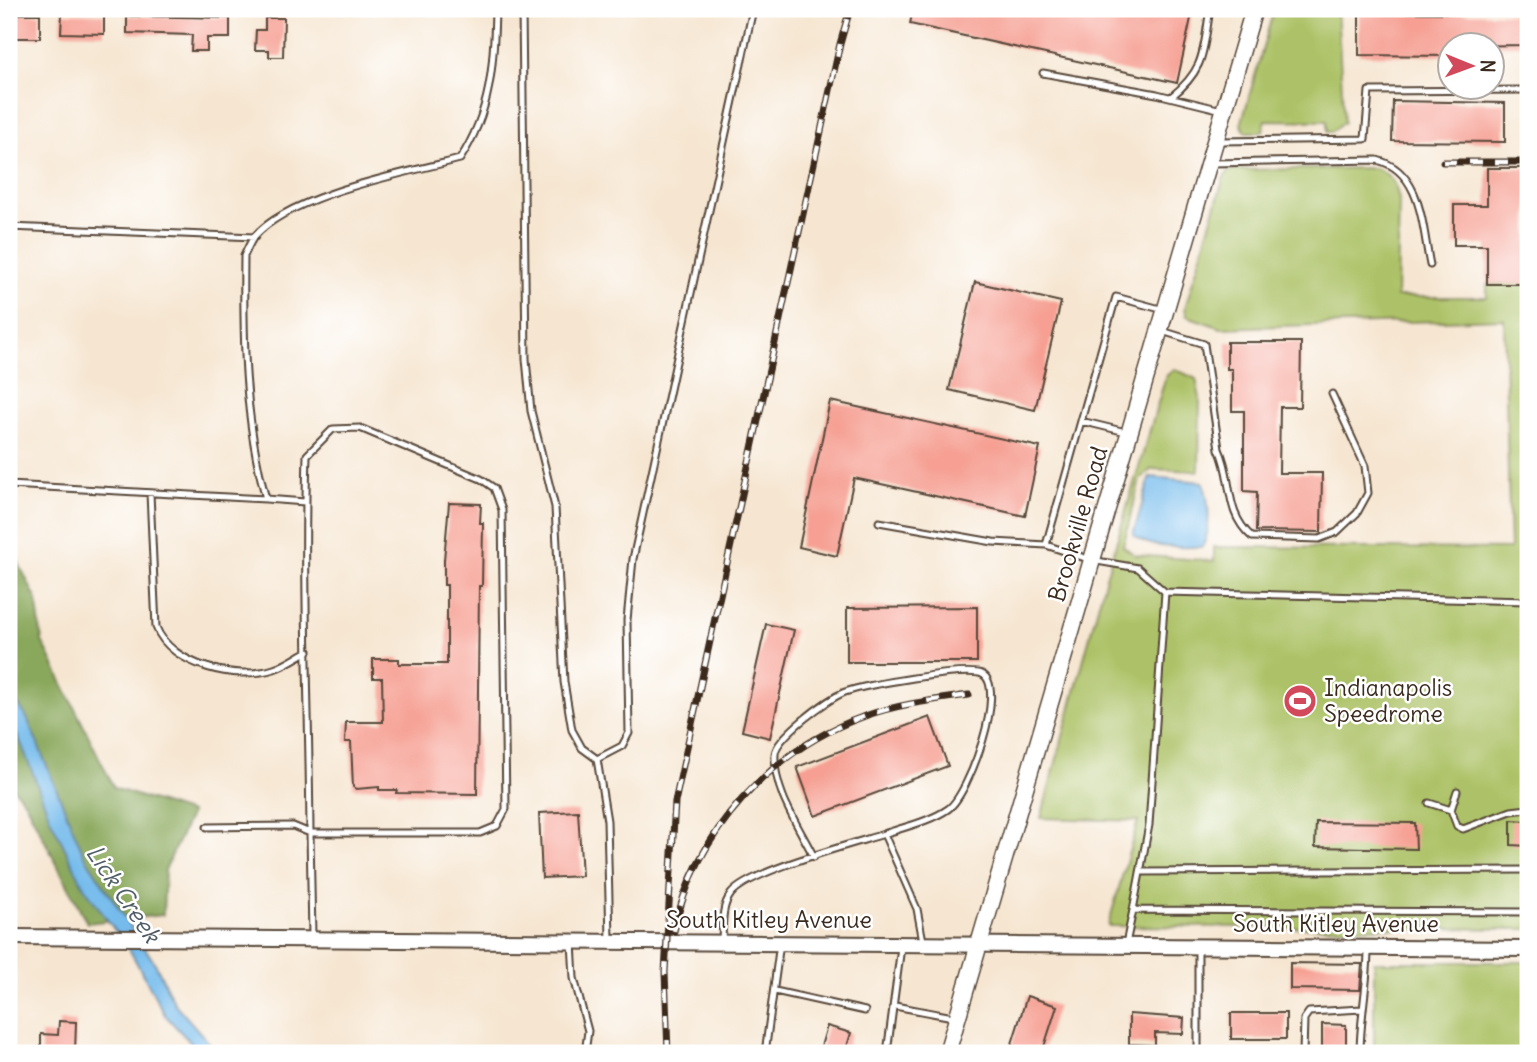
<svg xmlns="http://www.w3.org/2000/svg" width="1537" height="1062" font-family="Delius,sans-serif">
	<rect width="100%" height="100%" fill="#fff"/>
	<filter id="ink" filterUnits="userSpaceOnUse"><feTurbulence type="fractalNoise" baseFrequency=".0143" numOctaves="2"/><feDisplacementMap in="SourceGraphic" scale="14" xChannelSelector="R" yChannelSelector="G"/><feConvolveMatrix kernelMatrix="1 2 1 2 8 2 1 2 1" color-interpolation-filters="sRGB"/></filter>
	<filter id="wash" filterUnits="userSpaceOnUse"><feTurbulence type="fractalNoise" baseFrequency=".00686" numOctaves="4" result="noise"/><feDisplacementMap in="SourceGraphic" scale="28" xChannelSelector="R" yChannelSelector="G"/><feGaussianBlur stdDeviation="1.57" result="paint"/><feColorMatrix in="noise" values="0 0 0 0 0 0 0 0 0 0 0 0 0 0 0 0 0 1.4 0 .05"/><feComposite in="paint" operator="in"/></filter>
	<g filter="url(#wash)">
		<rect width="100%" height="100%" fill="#f6e6d1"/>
		<path fill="#adc267" stroke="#747642" stroke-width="2" d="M1274 9H1337L1344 122 1331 132H1327V121L1265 120 1263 132H1246L1241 125Z
			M1375 168C1391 174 1396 184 1399 200L1397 297H1487V284H1528V929L1108 926 1138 821 1041 818 1104 584 1166 376 1175 369 1196 379 1200 398 1199 471 1152 469 1140 479 1123 546 1135 555 1214 561V547L1510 549 1504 319 1221 328 1187 316 1185 308 1224 177 1230 170Z
			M1374 962H1528V1053H1374Z"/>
		<path fill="#8aa85c" stroke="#62693d" stroke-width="2" d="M9 544 36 598 42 641 114 788 191 813 165 870 163 915 87 923 25 802 9 783Z"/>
		<path fill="#74bbec" stroke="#587285" stroke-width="2" d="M1150 477 1203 482C1209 498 1212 532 1202 547 1180 547 1150 550 1133 535Z
			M9 690 27 718 84 855 156 965 174 1003 218 1053H200L165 1015 133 956 84 887 51 820 19 738 9 723Z"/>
		<g id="blocks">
			<path fill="#f69f92" d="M913 9H1193L1177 83 910 24Z
				M1359 12 1528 14V45L1450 46V56L1359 55Z
				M62 13 104 14V34L61 33Z
				M12 14H40V38H9V19H12Z
				M127 16 230 18V38H207V51H191L192 35 127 33Z
				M265 18H284L283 57H269V50H255L256 30H265Z
				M1393 101 1505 103V142L1392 141Z
				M1487 168H1528V284H1487V245H1454V205H1487Z
				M975 282 1061 302 1035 410 949 390Z
				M1227 342H1301L1300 407H1280L1279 473H1322L1321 532 1256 531 1257 492 1244 491V411H1232V369H1227Z
				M830 401 1040 447 1025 516 854 478 837 556 799 547Z
				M449 503 481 504 480 523H483L482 586H479L477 794 396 793 397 790H379V787L356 789 353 787 351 742H345L346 722H383L382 678H373V659H399V664H447V585H444V560Z
				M977 607V662H847V608Z
				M766 624 794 630 770 738 742 731Z
				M930 717 948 766 815 816 797 767Z
				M578 811 582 876 542 878 539 813Z
				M1511 820 1528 821V846L1511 845Z
				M1316 822 1415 823 1416 849 1315 847Z
				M1290 963 1362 964 1360 990 1290 989Z
				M1027 996 1057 1006 1042 1053 1010 1050Z
				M1231 1013H1286V1039H1231Z
				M1129 1014 1184 1018 1183 1034 1155 1033V1045L1129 1044Z
				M59 1021 76 1022 75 1053H41V1034L58 1035Z
				M1322 1024 1346 1025V1053H1322Z
				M827 1026 851 1033 845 1053H819Z"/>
		</g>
	</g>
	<g filter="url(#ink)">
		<use href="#blocks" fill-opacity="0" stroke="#574639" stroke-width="2"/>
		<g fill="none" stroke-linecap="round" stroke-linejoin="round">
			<defs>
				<path id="service" d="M522 9 526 359 531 411 555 507 564 682 572 730 582 748 597 759 607 821 610 939
					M1043 73 1157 94 1222 110
					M1171 97C1206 69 1203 50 1210 9
					M1218 141 1365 139 1369 91 1528 90
					M1212 163 1377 160C1422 171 1422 226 1430 265
					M9 227 255 237
					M1164 310 1116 297 1046 545 1091 560 1138 568 1165 592
					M1162 331 1204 344 1219 449C1234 481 1223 511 1252 537L1319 539 1337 532 1357 513 1368 493 1365 466 1332 394
					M1081 421 1126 432
					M9 485 266 499
					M150 493 156 627C171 666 237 681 274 669 286 665 297 657 308 651
					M305 502 266 499C244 419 243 339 244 256 247 250 250 242 254 237 290 194 406 173 460 159 491 112 494 64 495 9
					M879 522 993 542 1046 545
					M597 759 622 746 629 733 627 620 633 559 753 9
					M1457 791 1451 810 1457 826 1463 829 1511 811 1528 809
					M1429 803 1451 810
					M207 827 293 826 310 833C309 707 303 581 307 455L333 429 360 428 481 479 494 488 502 510 506 809 497 826 480 833H310L312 936
					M814 857C798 825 773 791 775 754 776 737 829 698 845 692 866 685 965 667 982 674 1008 686 969 795 948 809 931 821 904 827 884 834L917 909 923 941
					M1140 872 1528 870
					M1133 910 1149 825 1165 592 1528 601
					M722 941C723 925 721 907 731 894 749 871 852 844 884 834
					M572 942 574 978 588 1031 585 1053
					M1126 944 1133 910 1528 912
					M775 991 865 1011
					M895 1006 953 1017
					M765 1053 780 943
					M887 1053 901 947
					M1198 1053V949
					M1303 1053 1304 1019 1309 1012 1362 1009
					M1360 1053C1360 1018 1368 984 1368 949"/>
				<path id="tertiary" d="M9 937 1528 949"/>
				<path id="secondary" d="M947 1053 1254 9"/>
			</defs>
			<use href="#service" stroke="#574639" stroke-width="9"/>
			<use href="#tertiary" stroke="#574639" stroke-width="18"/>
			<use href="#secondary" stroke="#574639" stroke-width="19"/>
			<use href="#service" stroke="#fff" stroke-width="5"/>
			<use href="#tertiary" stroke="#fff" stroke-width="14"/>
			<use href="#secondary" stroke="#fff" stroke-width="16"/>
			<defs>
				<path id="rail" d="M1443 162H1528
					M674 931C695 833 771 749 865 716 899 704 934 700 969 695
					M668 1053 665 972 675 802 840 44 850 9"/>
			</defs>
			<use href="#rail" stroke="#3b2a1e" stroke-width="7"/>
			<use href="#rail" stroke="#fff" stroke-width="4.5" stroke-dasharray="13" stroke-linecap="butt"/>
		</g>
	</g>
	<defs>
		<symbol id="stadium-disc" viewBox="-11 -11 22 22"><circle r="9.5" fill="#d1495b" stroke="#fff"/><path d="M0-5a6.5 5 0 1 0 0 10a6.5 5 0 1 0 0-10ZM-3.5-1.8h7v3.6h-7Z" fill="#fff"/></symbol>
	</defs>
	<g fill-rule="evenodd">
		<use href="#stadium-disc" x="1281" y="682" width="38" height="38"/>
	</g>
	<g text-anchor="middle" stroke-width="5" stroke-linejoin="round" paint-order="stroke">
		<g font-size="23" fill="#3b2a1e" stroke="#fff">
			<text transform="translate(1078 524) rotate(-74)" y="8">Brookville Road</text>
			<text x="769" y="928">South Kitley Avenue</text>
			<text x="1336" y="932">South Kitley Avenue</text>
		</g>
		<g font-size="23" fill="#3b2a1e" stroke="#fff" text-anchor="start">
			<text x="1324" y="696">Indianapolis<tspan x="1324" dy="26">Speedrome</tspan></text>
		</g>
		<g font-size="24" font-style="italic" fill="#4f5d66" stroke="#fff">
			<text transform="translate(123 894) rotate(56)" y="8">Lick Creek</text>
		</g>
	</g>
	<rect width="1537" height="1062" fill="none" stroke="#fff" stroke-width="35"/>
	<g transform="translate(1471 66) rotate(91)"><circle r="33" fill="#ffffff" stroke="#b1aaa5" stroke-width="2"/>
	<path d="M0-5L12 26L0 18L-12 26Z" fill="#d1495b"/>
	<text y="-10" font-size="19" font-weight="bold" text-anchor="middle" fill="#3b2a1e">N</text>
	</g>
</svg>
